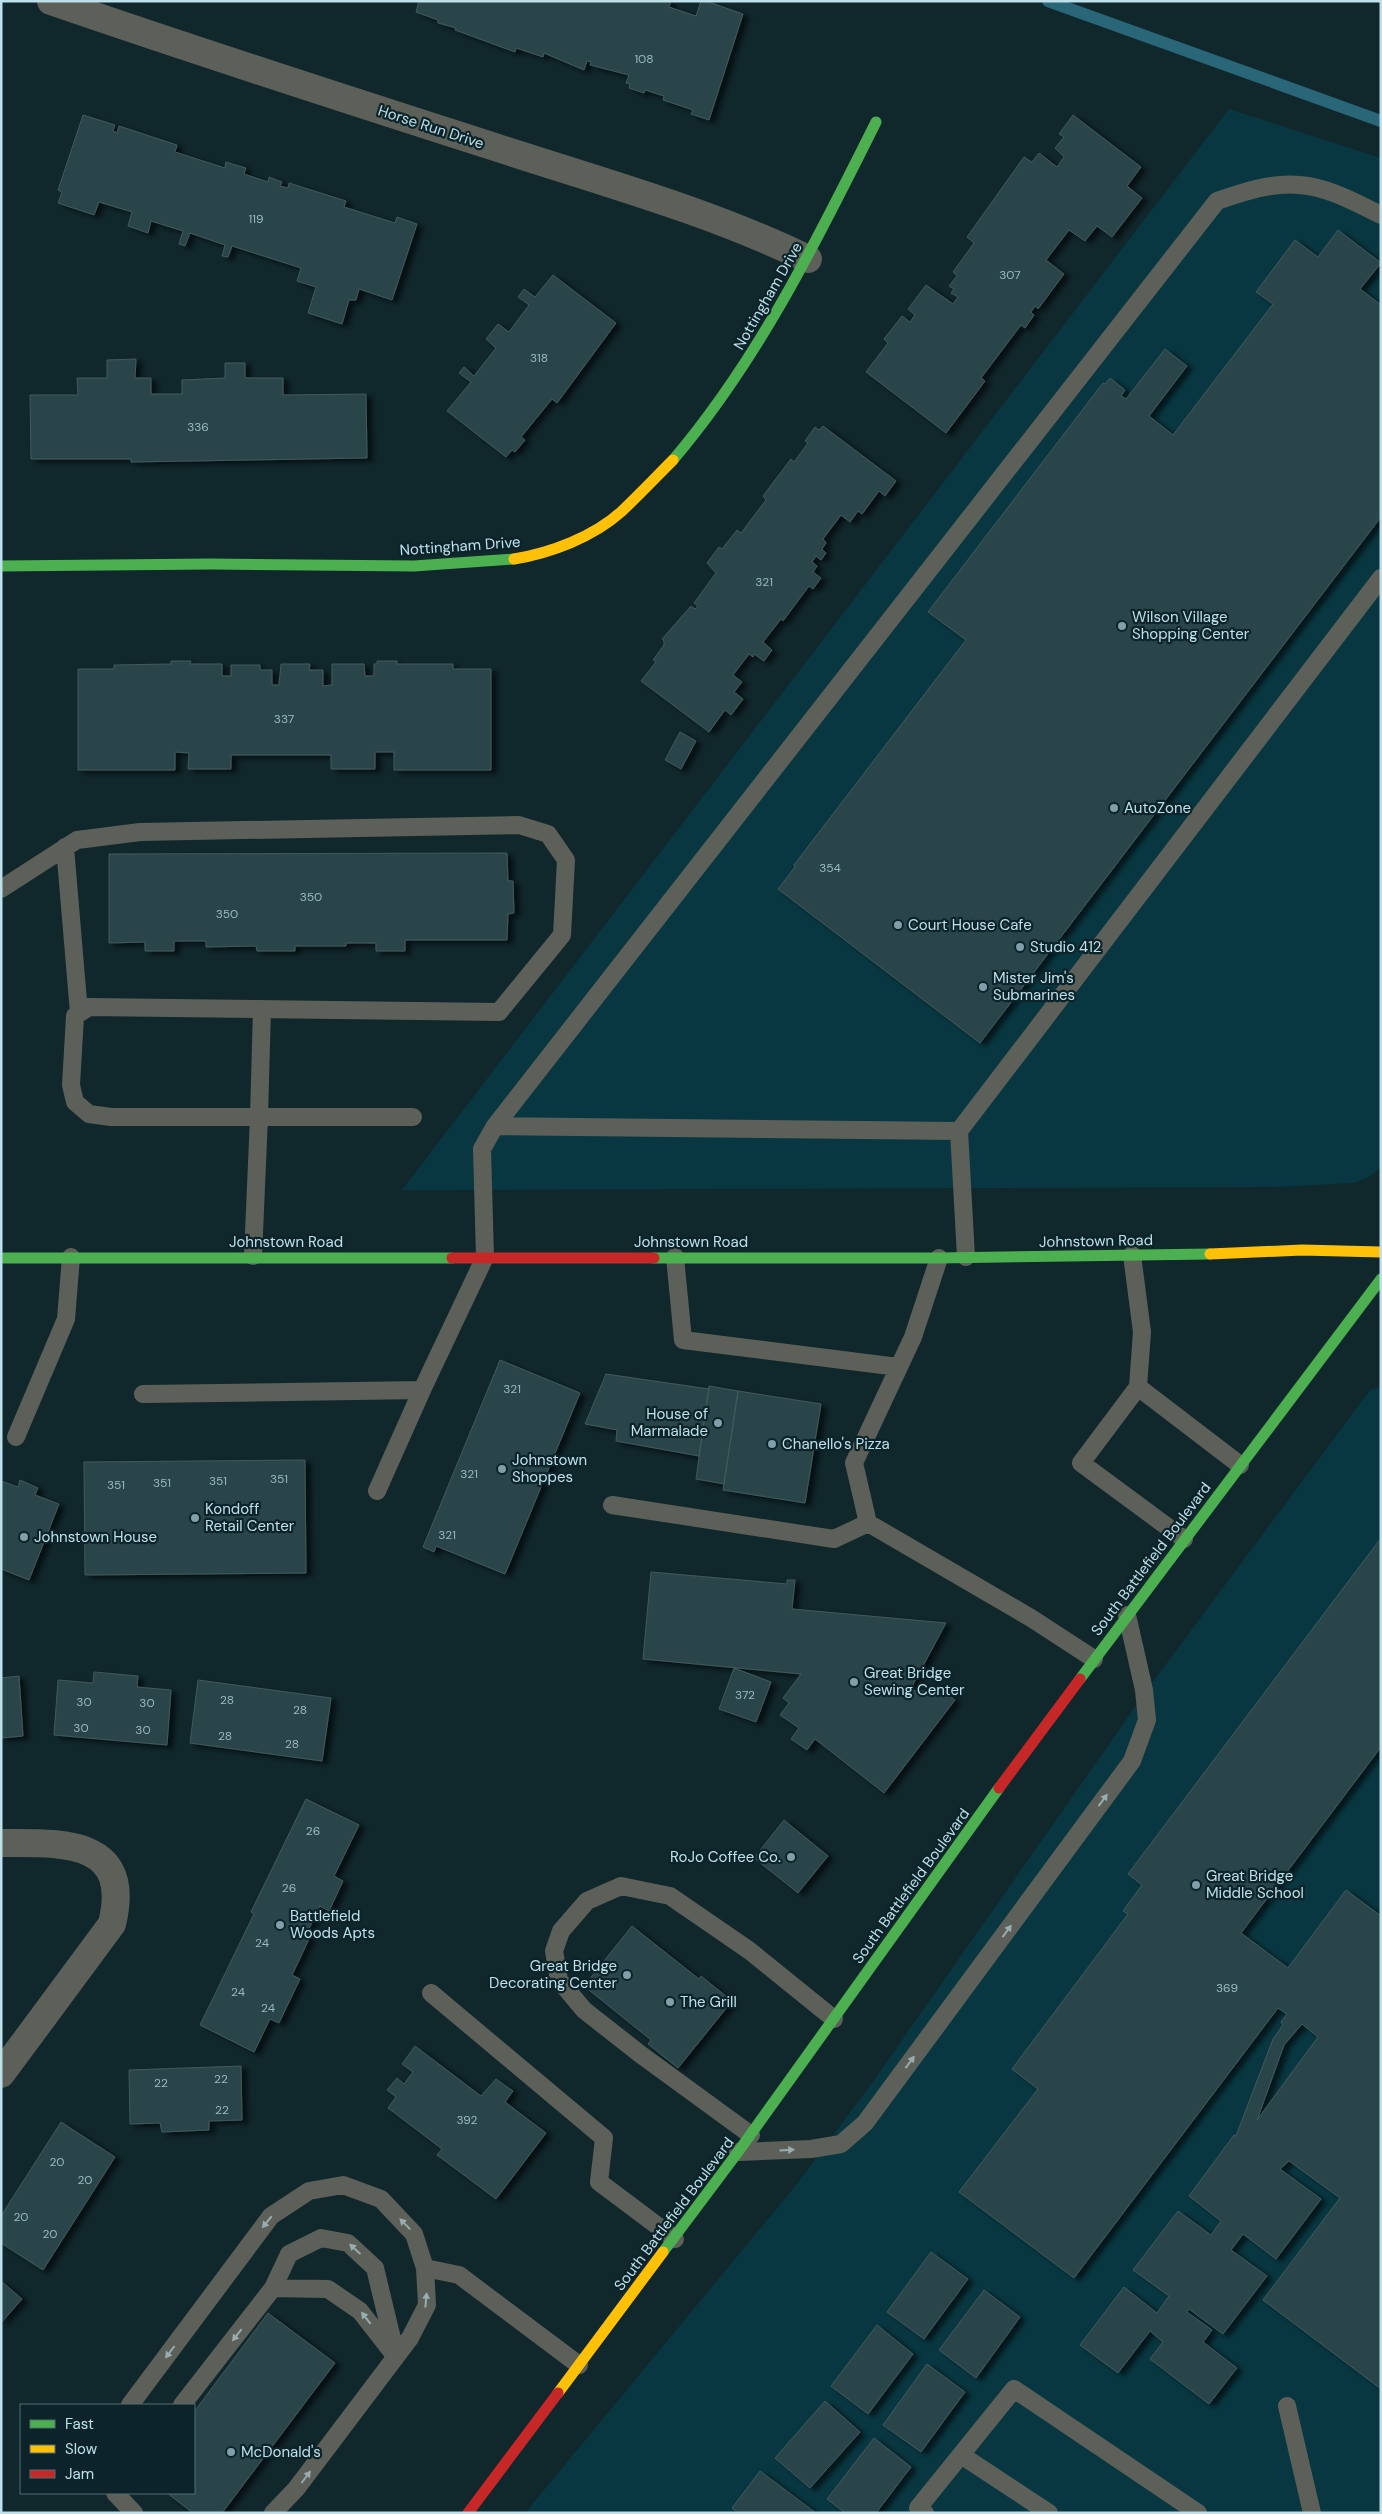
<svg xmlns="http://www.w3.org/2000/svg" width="1382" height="2514" font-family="'DM Sans',sans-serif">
	<defs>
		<filter id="shadow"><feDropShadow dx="5.5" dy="3" stdDeviation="2.5" flood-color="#0009"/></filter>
	</defs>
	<rect width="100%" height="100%" fill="#10272c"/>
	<path fill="#083741" d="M1229 109 1381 158V1167L1369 1177 1354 1183 1277 1187 402 1190Z
		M1381 1387V2513H525L796 2185 872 2083 1149 1687 1370 1390Z"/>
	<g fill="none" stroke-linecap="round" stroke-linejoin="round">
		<path stroke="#296778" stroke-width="12" d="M1048 1 1381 121"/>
	</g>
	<path fill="#2c4448" stroke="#405a5c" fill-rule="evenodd" filter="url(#shadow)" d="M419 1H671L669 7 696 16 701 1H706L743 14 709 120 691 114 693 110 663 100 664 96 645 90 644 93 629 88 630 84 626 83 629 75 590 65 591 62 587 61 584 70 544 53 543 57 516 48 515 52 455 30 456 28 438 23V20L416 12Z
		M83 115 115 125 113 131 117 133 119 126 177 145 175 152 225 168 226 162 246 168 244 174 268 182 269 177 282 182 280 186 288 188 289 183 346 201 344 207 395 223 397 217 417 224 392 300 359 289 356 300H349L342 324 308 313 316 287 297 281 301 268 232 246 228 257 222 256 225 245 190 233 185 246 179 244 183 231 151 221 148 233 128 226 132 212 99 202 94 215 58 203 62 192 58 190Z
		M1073 115 1141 167 1127 186 1142 198 1112 237 1097 226 1085 241 1069 230 1046 260 1064 274 1038 309 1035 306 1031 312 1034 315 1025 328 1021 325 981 378 985 381 946 433 866 372 888 343 884 339 902 316 910 322 915 315 908 309 926 285 953 304 958 297 951 293 954 289 949 286 957 276 953 272 974 243 967 237 1024 157 1032 162 1039 153 1057 167 1064 157 1055 148 1064 137 1059 134Z
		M1338 230 1381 263 1360 289 1381 305V517L980 1043 778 889 795 867 794 865 966 640 928 612 1103 383 1105 384 1110 378 1125 390 1121 396 1126 399 1165 349 1187 366 1149 416 1173 435 1273 304 1256 292 1295 240 1318 257Z
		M553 275 616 323 557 403 552 399 521 437 525 440 515 452 512 450 506 457 447 411 471 382 459 373 464 367 474 376 496 348 486 339 498 324 509 332 529 305 518 297 524 289 535 297Z
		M136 359 135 378H151V394H182V380L225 378V363H245V378H283V395L366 394 367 458 131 462V459H31L30 395H78L77 378H107V360Z
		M823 426 896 481 885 496 879 491 862 514 858 511 850 522 841 515 823 539 826 543 822 549 826 553 821 560 816 556 812 562 817 566 813 572 821 578 813 589 809 586 783 621 781 619 763 642 772 650 764 661 754 654 753 657 749 654 733 675 742 682 734 692 743 699 731 715 725 710 709 732 641 681 656 662 653 660 664 645V641L662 639 691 606 695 609 698 606 694 603 716 573 707 563 719 547 722 549 737 530 741 533 766 500 763 496 791 459 794 462 808 443 805 441 815 427 819 430Z
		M171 661H191L190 664H222V676H231V665H260V670H272V685H279L281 664H310L309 670H323V686L332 685V664H364L365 676H374V664H377V661H397V664H453V669H491V770H394V752H375V769H331V755H231V769H188L189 753 175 752V770H78V669H114V665L171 664Z
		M680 732 696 741 681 769 665 760Z
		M507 853 508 881H513L514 913 508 914 507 940H405V951H376V943H346V946H295V951H257L256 946 206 947V941H174V951H145V942L109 943V854Z
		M500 1360 580 1393 505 1574 436 1546 434 1552 423 1547Z
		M606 1374 709 1389 699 1456 616 1441 617 1430 585 1424Z
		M709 1386 738 1391 724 1484 696 1479Z
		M738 1391 821 1404 805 1503 723 1490Z
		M305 1460 306 1573 85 1575 84 1462Z
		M20 1480 38 1488 35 1495 59 1504 29 1580 1 1569V1481L18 1487Z
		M1381 1538V1747L1241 1933 1288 1968 1346 1890 1381 1916V2389L1263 2300 1340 2198 1289 2161 1280 2169 1321 2199 1276 2259 1243 2234 1231 2250 1267 2276 1223 2334 1189 2309 1187 2312 1212 2330 1203 2342 1237 2368 1209 2404 1150 2359 1163 2342 1150 2331 1118 2373 1080 2345 1124 2287 1157 2313 1169 2296 1133 2270 1178 2211 1211 2235 1221 2221 1189 2196 1234 2135 1236 2136 1273 2039 1283 2025 1281 2022 1287 2014 1278 2008 1074 2278 959 2192 1038 2089 1012 2069 1128 1914 1123 1911 1142 1885 1128 1874ZM1302 2024 1318 2037 1257 2120 1284 2045Z
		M651 1572 787 1584V1580H795L792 1609 946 1623 910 1690 945 1693 955 1700 884 1793 815 1739 807 1750 791 1739 799 1728 780 1715 789 1703 783 1698 801 1674 643 1659Z
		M734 1668 771 1682 756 1722 719 1709Z
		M94 1672 138 1676 137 1687 171 1690 167 1745 54 1735 58 1680 93 1683Z
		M19 1676 23 1736 1 1738V1678Z
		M198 1680 331 1698 322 1761 190 1743Z
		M306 1799 359 1825 334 1876 343 1881 329 1911 320 1906 306 1935 310 1937 292 1975 300 1979 279 2023 270 2019 254 2052 200 2025 254 1914 251 1912Z
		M784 1820 828 1856 798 1893 754 1858Z
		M632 1926 699 1979 701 1976 732 2001 678 2068 648 2044 651 2040 584 1986Z
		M415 2046 481 2096 496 2079 513 2091 505 2102 546 2133 496 2199 437 2155 442 2149 388 2108 396 2097 387 2090 397 2078 404 2084 413 2072 402 2064Z
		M241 2066 242 2120 209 2121V2130L162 2132 160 2123 130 2124 129 2070Z
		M61 2122 115 2157 43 2270 1 2243V2216Z
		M931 2252 968 2279 924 2339 887 2312Z
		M1 2281 22 2299 1 2323Z
		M984 2290 1020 2317 976 2378 939 2350Z
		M268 2313 335 2363 222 2513H193L167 2493H194V2412Z
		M877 2325 913 2354 868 2414 831 2386Z
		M927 2364 965 2392 921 2452 883 2425Z
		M825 2401 860 2432 810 2488 775 2458Z
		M874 2438 911 2467 876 2513H845L827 2499Z
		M760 2471 816 2513H738L732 2508Z"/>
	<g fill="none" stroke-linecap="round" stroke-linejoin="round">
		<path stroke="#5d6059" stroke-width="18" d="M65 847 79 1013
			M1 889 77 840 140 832 519 825 548 834 566 860 562 935 499 1012 89 1007 75 1016 71 1085 75 1102 89 1114 111 1117H259L253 1256
			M262 1009 259 1117H413
			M495 1126 959 1131
			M1132 1255 1142 1332 1138 1387 1081 1463 1184 1539
			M675 1257 683 1340 898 1367
			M966 1257 959 1131 1381 578
			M939 1258 913 1337 854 1463 868 1523 1031 1618 1094 1659
			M1138 1387 1240 1465
			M143 1394 422 1390 485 1257 482 1149 495 1126 1217 201C1243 192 1272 182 1300 185 1328 187 1356 203 1381 215
			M16 1437 66 1319 71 1257
			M377 1491 422 1390
			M612 1505 834 1539 868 1523
			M431 1993 604 2138 599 2182 675 2239
			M751 2135 640 2054 584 2010 559 1980 554 1951 561 1931 587 1901 621 1886 670 1896 750 1951 834 2019
			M738 2152 811 2149 841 2144 865 2123 1132 1761 1147 1720 1144 1690 1127 1615
			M425 2268 459 2275 579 2365
			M273 2288 289 2254 321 2238 348 2243 375 2268 395 2351
			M130 2405 271 2216 309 2191 343 2185 381 2199 414 2234 425 2268 427 2305 410 2338 296 2489 273 2513
			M182 2405 273 2288 328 2289 360 2311 396 2357
			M1287 2406 1312 2513
			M961 2455 1049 2513
			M115 2493 134 2513
			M925 2513 918 2508 1014 2389 1198 2513"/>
		<path stroke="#5d6059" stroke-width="28" d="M51 1C199 52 348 100 498 148 602 182 709 211 808 259
			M1 1843C61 1843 133 1838 112 1924L1 2074"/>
		<path stroke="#4caf50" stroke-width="11" d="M673 460C759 359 817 240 876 122
			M1 566 211 564 414 566 514 559
			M1 1258H452
			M654 1258H939L1210 1254
			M1080 1679 1381 1279
			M663 2252 738 2152 999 1788"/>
		<path stroke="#ffc107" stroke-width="11" d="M514 559C551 553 593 537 621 512 639 495 656 477 673 460
			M1210 1254 1302 1250 1381 1252
			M558 2393 663 2252"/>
		<path stroke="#c62828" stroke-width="11" d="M452 1258H654
			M999 1788 1080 1679
			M468 2513 558 2393"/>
	</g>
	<defs><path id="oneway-solid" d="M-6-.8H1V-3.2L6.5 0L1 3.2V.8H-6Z" transform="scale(1.25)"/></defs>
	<g fill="#97adb0">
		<use href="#oneway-solid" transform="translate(1103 1800) rotate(-54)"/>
		<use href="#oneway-solid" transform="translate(1007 1931) rotate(-54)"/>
		<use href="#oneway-solid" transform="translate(910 2062) rotate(-54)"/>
		<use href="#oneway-solid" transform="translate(787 2150) rotate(-3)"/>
		<use href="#oneway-solid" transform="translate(267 2222) rotate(129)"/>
		<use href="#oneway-solid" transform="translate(405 2224) rotate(-134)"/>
		<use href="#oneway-solid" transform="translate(355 2249) rotate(-137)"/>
		<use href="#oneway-solid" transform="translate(426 2300) rotate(-85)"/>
		<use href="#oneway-solid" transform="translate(366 2318) rotate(-128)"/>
		<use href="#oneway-solid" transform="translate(237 2335) rotate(128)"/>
		<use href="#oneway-solid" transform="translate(170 2352) rotate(127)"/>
		<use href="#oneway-solid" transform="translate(306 2477) rotate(-53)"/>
	</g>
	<g fill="#809fa8" stroke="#0b2329" stroke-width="2">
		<circle cx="1122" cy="626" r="5"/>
		<circle cx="1114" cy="808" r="5"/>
		<circle cx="898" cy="925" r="5"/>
		<circle cx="1020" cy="947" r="5"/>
		<circle cx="983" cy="987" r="5"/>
		<circle cx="718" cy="1423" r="5"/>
		<circle cx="772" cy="1444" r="5"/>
		<circle cx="502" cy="1469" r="5"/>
		<circle cx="195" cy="1518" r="5"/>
		<circle cx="24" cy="1537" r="5"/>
		<circle cx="854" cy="1682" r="5"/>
		<circle cx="791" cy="1857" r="5"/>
		<circle cx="1196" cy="1885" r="5"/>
		<circle cx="280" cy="1925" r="5"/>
		<circle cx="627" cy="1975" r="5"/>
		<circle cx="670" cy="2002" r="5"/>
		<circle cx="231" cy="2452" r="5"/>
	</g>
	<g text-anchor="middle" stroke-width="4.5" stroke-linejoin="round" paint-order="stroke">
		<g font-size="12" fill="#99b9c2">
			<text x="644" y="63">108</text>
			<text x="256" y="223">119</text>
			<text x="1010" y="279">307</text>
			<text x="539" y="362">318</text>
			<text x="198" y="431">336</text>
			<text x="764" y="586">321</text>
			<text x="284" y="723">337</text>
			<text x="830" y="872">354</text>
			<text x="311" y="901">350</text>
			<text x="227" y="918">350</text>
			<text x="512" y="1393">321</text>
			<text x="469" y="1478">321</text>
			<text x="279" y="1483">351</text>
			<text x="218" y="1485">351</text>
			<text x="162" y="1487">351</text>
			<text x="116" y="1489">351</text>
			<text x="447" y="1539">321</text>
			<text x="745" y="1699">372</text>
			<text x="227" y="1704">28</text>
			<text x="84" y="1706">30</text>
			<text x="147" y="1707">30</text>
			<text x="300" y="1714">28</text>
			<text x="81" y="1732">30</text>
			<text x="143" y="1734">30</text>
			<text x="225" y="1740">28</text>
			<text x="292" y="1748">28</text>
			<text x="313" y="1835">26</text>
			<text x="289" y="1892">26</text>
			<text x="262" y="1947">24</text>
			<text x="1227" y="1992">369</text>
			<text x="238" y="1996">24</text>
			<text x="268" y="2012">24</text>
			<text x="221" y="2083">22</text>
			<text x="161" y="2087">22</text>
			<text x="222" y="2114">22</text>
			<text x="467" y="2124">392</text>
			<text x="57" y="2166">20</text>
			<text x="85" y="2184">20</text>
			<text x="21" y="2221">20</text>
			<text x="50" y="2238">20</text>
		</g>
		<g font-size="15" fill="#bde0ea" stroke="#0b2329">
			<text transform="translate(431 127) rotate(18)" y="5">Horse Run Drive</text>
			<text transform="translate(768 296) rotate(-60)" y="5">Nottingham Drive</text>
			<text transform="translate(460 546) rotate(-4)" y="5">Nottingham Drive</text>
			<text transform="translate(1096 1241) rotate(-1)" y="5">Johnstown Road</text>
			<text x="286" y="1247">Johnstown Road</text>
			<text x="691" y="1247">Johnstown Road</text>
			<text transform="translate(1151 1559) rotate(-53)" y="5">South Battlefield Boulevard</text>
			<text transform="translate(911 1886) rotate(-54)" y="5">South Battlefield Boulevard</text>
			<text transform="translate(674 2214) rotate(-53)" y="5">South Battlefield Boulevard</text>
		</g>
		<g font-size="15" fill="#bde0ea" stroke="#0b2329" text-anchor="start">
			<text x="1132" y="622">Wilson Village<tspan x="1132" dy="17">Shopping Center</tspan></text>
			<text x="1124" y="813">AutoZone</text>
			<text x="908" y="930">Court House Cafe</text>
			<text x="1030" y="952">Studio 412</text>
			<text x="993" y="983">Mister Jim's<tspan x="993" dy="17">Submarines</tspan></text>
			<text x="708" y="1419" text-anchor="end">House of<tspan x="708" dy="17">Marmalade</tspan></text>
			<text x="782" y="1449">Chanello's Pizza</text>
			<text x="512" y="1465">Johnstown<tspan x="512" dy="17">Shoppes</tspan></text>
			<text x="205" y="1514">Kondoff<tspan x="205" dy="17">Retail Center</tspan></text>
			<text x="34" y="1542">Johnstown House</text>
			<text x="864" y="1678">Great Bridge<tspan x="864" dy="17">Sewing Center</tspan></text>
			<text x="781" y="1862" text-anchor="end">RoJo Coffee Co.</text>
			<text x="1206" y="1881">Great Bridge<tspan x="1206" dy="17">Middle School</tspan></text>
			<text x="290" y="1921">Battlefield<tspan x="290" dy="17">Woods Apts</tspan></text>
			<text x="617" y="1971" text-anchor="end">Great Bridge<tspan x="617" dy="17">Decorating Center</tspan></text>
			<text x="680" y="2007">The Grill</text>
			<text x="241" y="2457">McDonald's</text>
		</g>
	</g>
	<rect width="1382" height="2514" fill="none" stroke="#bde0ea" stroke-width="5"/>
	<rect x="20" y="2404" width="175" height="90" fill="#0b2329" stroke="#526f76"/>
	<rect x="30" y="2420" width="25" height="8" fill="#4caf50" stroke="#526f76"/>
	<text x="65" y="2429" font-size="15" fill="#bde0ea">Fast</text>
	<rect x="30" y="2445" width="25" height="8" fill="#ffc107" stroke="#526f76"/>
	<text x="65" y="2454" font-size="15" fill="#bde0ea">Slow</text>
	<rect x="30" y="2470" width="25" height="8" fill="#c62828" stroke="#526f76"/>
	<text x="65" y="2479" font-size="15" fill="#bde0ea">Jam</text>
</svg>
